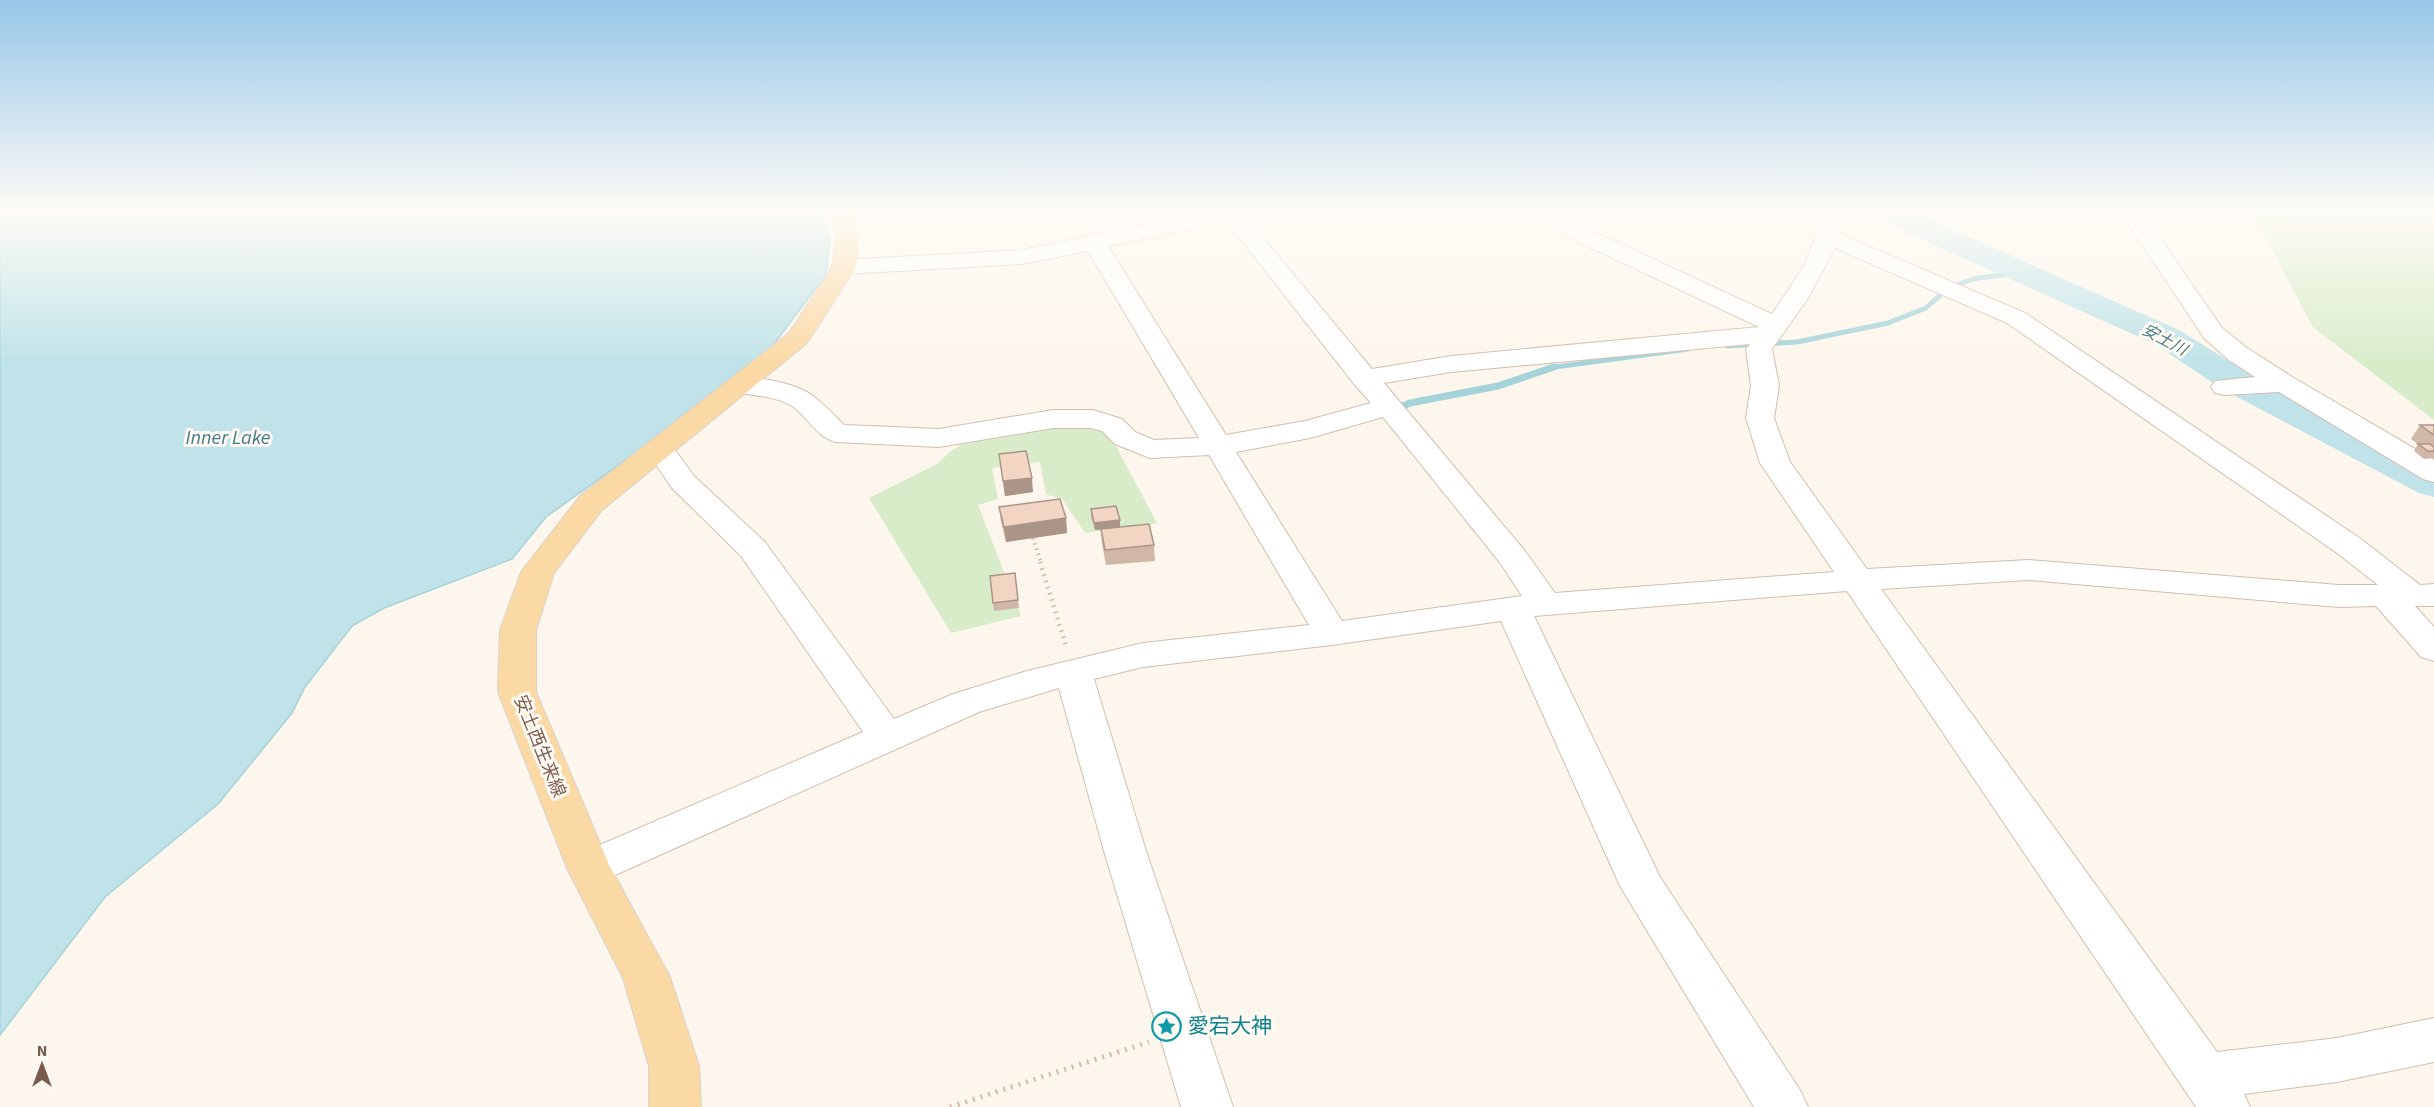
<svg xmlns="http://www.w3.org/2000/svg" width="2434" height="1107" font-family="'Source Sans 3','Noto Sans JP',sans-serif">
	<rect width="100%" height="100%" fill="#fdf6ec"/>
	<path fill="#d8ecc9" d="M2240 210H2434V420L2313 327 2257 221Z
		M1087 422 1110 435 1157 523 1085 533 1063 500 1046 494 1040 462 992 468 998 499 978 505 1021 616 951 633 869 498 937 464 951 451 978 434Z"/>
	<path fill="#bfe3e8" stroke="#a5d3da" stroke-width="1.5" d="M0 210H821L830 239 826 275 771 348 692 412 546 517 512 559 384 608 352 626 305 687 292 713 218 804 105 897 0 1035Z"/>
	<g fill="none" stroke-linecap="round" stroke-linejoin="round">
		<path stroke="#a5d3da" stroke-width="5" d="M1727 346 1797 342 1888 323 1926 308 1948 288 1973 279 2022 272
			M1548 368 1688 349"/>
		<path stroke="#a5d3da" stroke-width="7" d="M1395 409 1410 403 1498 386 1554 367"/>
		<path fill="#bfe3e8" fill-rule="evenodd" d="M1874 210H1908L2179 330 2248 373 2434 468V497L2419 493 2222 389 2155 344 1890 225Z"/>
		<defs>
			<path id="minor" d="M1217 210H1240L1372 369 1451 356 1759 327 1521 215 1518 210H1547L1772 314 1804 266 1826 210H1848L1840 234 2025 313 2361 539 2420 585 2434 584V606H2415L2434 627V661L2421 657 2376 606 2339 607 2028 580 1881 589 2217 1052 2337 1038 2434 1018V1062L2337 1082 2244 1094 2250 1107H2196L1847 591 1534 616 1660 877 1800 1090 1808 1107H1754L1620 886 1501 621 1332 645 1143 667 1094 679 1146 851 1233 1107H1181L1104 851 1059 688 979 712 604 880 589 885 574 880 567 868 574 856 863 732 741 556 672 488 645 449 650 443 660 440 670 443 694 476 765 542 894 719 953 694 1027 671 1143 643 1309 625 1209 455 1150 458 1115 444 1102 431 1091 428H1053L939 447 836 442C816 437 808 417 792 406 774 395 751 396 731 391L727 385 731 379C752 374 796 383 813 396 824 404 834 415 844 425L939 429 1053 410H1093L1122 419 1135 432 1154 440 1199 438 1088 251 1022 264 844 274 836 272 832 267 836 262 844 260 1022 250ZM1227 222 1354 384 1371 403 1305 421 1226 435 1108 246ZM1835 248 2007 323 2337 553 2378 585H2339L2028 560 1867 569 1790 462 1774 418 1779 386 1772 349 1807 300ZM1750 344 1746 349 1751 386 1746 418 1760 463 1834 572 1555 593 1525 551 1384 383 1451 372ZM1383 417 1501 564 1522 596 1342 621 1236 452 1310 438Z
				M2119 210H2141L2222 328 2247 348 2294 378 2434 460V482L2423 479 2279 392 2225 395 2215 393 2211 387 2215 381 2255 377 2229 360 2204 338Z"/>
			<path id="major" d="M827 210H849L858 236 856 267 807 343 602 510 554 573 536 630V692L610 867 670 977 699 1066 701 1107H649V1066L623 978 567 868 498 692 500 630 521 572 580 496 789 333 832 267 836 236Z"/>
		</defs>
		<use href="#minor" stroke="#d1beb0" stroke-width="2"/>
		<use href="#major" stroke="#dad1cd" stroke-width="2"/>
		<path stroke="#d9b8a5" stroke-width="4" stroke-dasharray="1.5 4" stroke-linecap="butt" d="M1033 538 1041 563"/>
		<path stroke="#d9b8a5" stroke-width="4.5" stroke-dasharray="1.5 5" stroke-linecap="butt" d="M1040 562 1067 649"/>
		<path stroke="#d9b8a5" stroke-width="5" stroke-dasharray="2 6" stroke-linecap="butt" d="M950 1107 1149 1042"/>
		<use href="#minor" fill="#fff" fill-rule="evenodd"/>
		<use href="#major" fill="#fbd9a5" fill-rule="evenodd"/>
	</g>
	<path fill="#d1b7a8" d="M2420 425H2434V458L2424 459 2414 451 2418 444 2411 439Z
		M999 454 1033 492 1005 496Z
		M999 507 1066 518 1067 533 1006 542 1001 522Z
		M1091 509 1120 520V527L1154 545 1155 561 1106 565 1102 544 1101 530H1095L1091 517Z
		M1015 573 1019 608 994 611 990 576Z"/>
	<path fill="#aa9588" d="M1032 478 1033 492 1005 496 1003 481Z
		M1066 518 1067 533 1006 542 1004 527Z
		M1120 520V527L1095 530 1094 523Z"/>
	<path fill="#f3d5c3" stroke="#aa9588" stroke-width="1.5" d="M2420 425H2434V435Z
		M2418 444H2430L2434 447V451H2428Z
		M1026 451 1032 478 1003 481 999 454Z
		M1060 499 1066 518 1004 527 999 507Z
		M1116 506 1120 520 1094 523 1091 509Z
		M1149 524 1154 545 1105 550 1101 529Z
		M1015 573 1018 600 993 603 990 576Z"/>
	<linearGradient id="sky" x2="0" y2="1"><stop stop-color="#97c7e8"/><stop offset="0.58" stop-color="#fefbf6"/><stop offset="1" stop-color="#fefbf6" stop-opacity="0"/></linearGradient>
	<rect width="2434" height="365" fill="url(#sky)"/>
	<defs>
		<symbol id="sight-ring" viewBox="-11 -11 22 22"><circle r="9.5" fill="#fffaf3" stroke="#0f9aa8" stroke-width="1.5"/><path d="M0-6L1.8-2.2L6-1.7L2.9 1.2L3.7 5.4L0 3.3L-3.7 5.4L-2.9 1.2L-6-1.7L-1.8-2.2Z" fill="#0f9aa8"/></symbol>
	</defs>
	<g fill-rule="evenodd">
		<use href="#sight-ring" x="1150" y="1010" width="33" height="33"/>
	</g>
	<g text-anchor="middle" stroke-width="6" stroke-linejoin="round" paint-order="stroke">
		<g font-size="16" font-style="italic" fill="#437c86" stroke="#fffaf3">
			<text transform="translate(2165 339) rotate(28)" y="6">安土川</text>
		</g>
		<g font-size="18" fill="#7a5c4d" stroke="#fffaf3">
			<text transform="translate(540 746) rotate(68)" y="6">安土西生来線</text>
		</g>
		<g font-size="20" font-style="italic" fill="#437c86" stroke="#fffaf3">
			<text x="228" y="444">Inner Lake</text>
		</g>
		<g font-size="21" fill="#0d838f" stroke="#fffaf3" text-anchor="start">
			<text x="1188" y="1033">愛宕大神</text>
		</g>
	</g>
	<g transform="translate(42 1065)" stroke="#fffaf3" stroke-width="4.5" paint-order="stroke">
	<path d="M0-4.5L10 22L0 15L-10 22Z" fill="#7a5c4d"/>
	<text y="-9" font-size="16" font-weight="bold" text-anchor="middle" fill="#7a5c4d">N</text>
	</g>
</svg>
